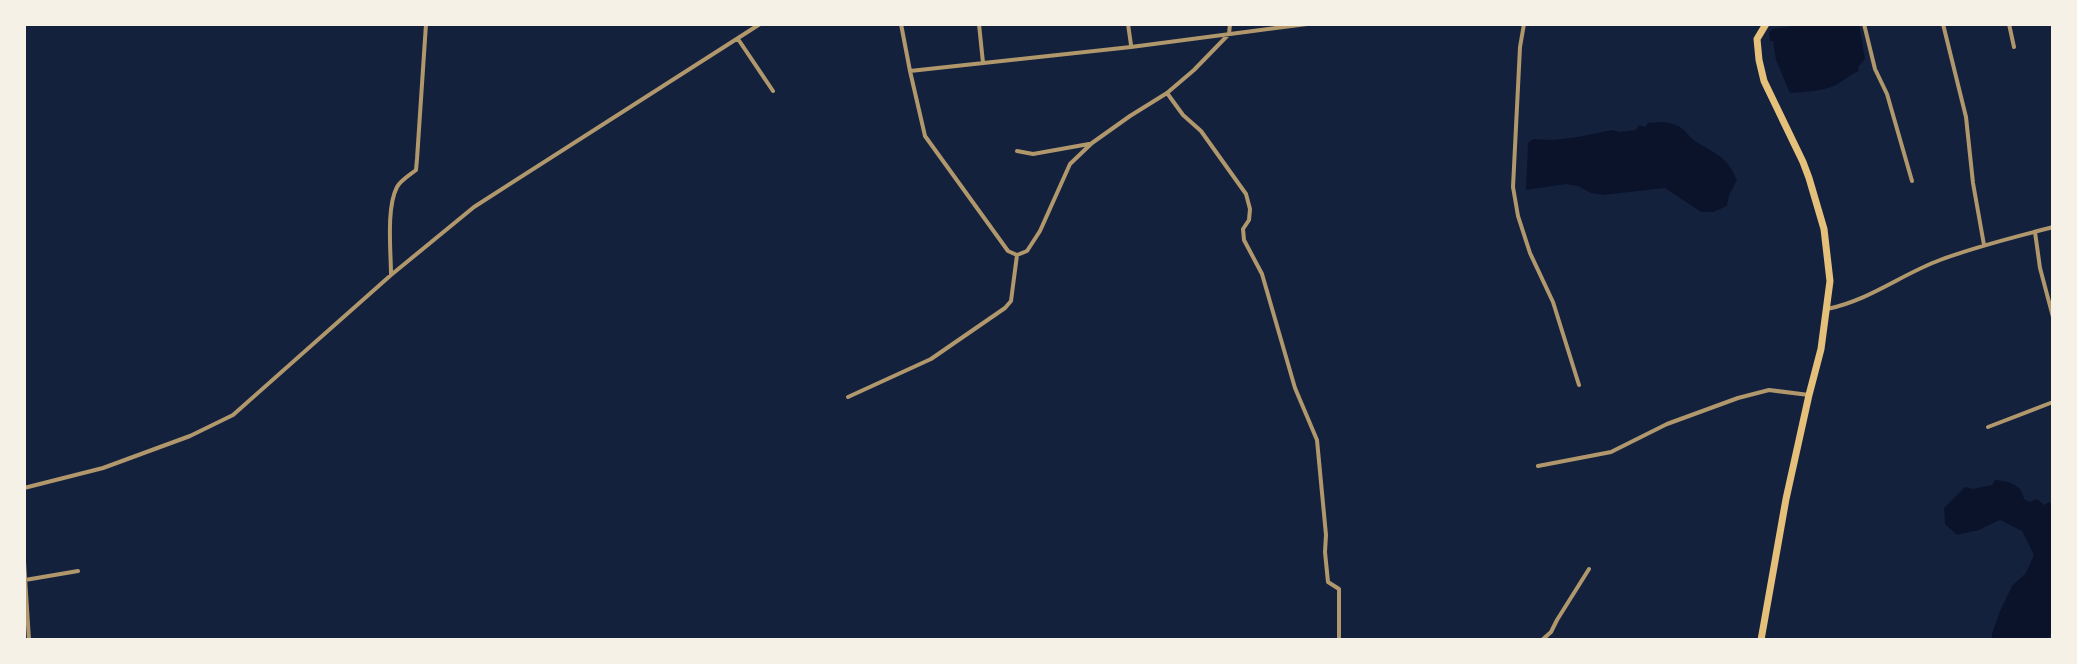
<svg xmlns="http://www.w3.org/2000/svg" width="2077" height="664" font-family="'Noto Sans',sans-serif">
	<rect width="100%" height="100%" fill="#14213d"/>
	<path fill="#0b132b" d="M1859 24 1865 59 1858 67 1859 71C1850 74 1844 81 1836 85 1823 91 1804 92 1790 93L1776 60 1773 41H1770L1769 33 1772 29 1801 25Z
		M1662 122C1687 124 1682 134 1700 144 1720 156 1727 158 1737 180L1729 195 1727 206 1713 212H1701L1665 188 1603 195 1591 193 1578 186 1566 184 1526 190 1528 143 1533 139 1552 140 1578 137 1612 130 1620 132 1636 130 1639 125 1645 127 1648 123Z
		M1995 480C2008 481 2022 484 2024 499L2030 502 2037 499 2044 505 2049 502 2053 506V631L2047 640H1992V634L2000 611 2012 586 2026 573 2034 555 2022 531 2000 520 1979 530 1957 535 1945 524 1944 508 1965 487 1973 489 1992 485Z"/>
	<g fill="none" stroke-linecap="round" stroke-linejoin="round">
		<path stroke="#b1986c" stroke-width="4" d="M901 24 910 71 1131 47 1307 24
			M979 24 983 63
			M1128 24 1131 45
			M1524 24 1520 47 1513 187 1518 216 1530 253 1553 302 1579 385
			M1864 24 1875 69 1887 94 1912 181
			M1943 24 1966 117 1973 183 1984 245
			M2009 24 2014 47
			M738 39 773 91
			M910 71 925 136 1008 251 1017 255 1027 251 1040 231 1070 164 1092 143 1130 116 1167 93 1194 70 1229 34 1230 24
			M1167 93 1183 115 1201 131 1246 194 1250 209 1249 220 1243 229 1244 240 1262 274 1295 388 1317 440 1326 535 1325 552 1328 582 1339 589V640
			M1017 151 1033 154 1089 144
			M2035 232 2040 268 2053 317
			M391 275C391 252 386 208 397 187 401 180 410 175 416 170L417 159 426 24
			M1827 309C1870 300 1900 275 1940 260 1977 246 2015 237 2053 227
			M848 397 931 359 1005 308 1011 301 1017 255
			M1988 427 2053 402
			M1538 466 1611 452 1667 424 1738 398 1769 390 1809 395
			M24 488 103 468 190 436 233 415 391 275 474 207 760 24
			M24 562 29 640
			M25 580 78 571
			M1542 640 1551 632 1557 620 1589 569"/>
		<path stroke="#e5c07b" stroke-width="7" d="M1761 640 1786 499 1809 395 1821 349 1830 281 1824 229 1809 178 1803 162 1764 81 1759 60 1757 39 1766 24"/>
	</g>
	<rect width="2077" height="664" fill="none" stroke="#f6f1e7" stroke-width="52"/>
</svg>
